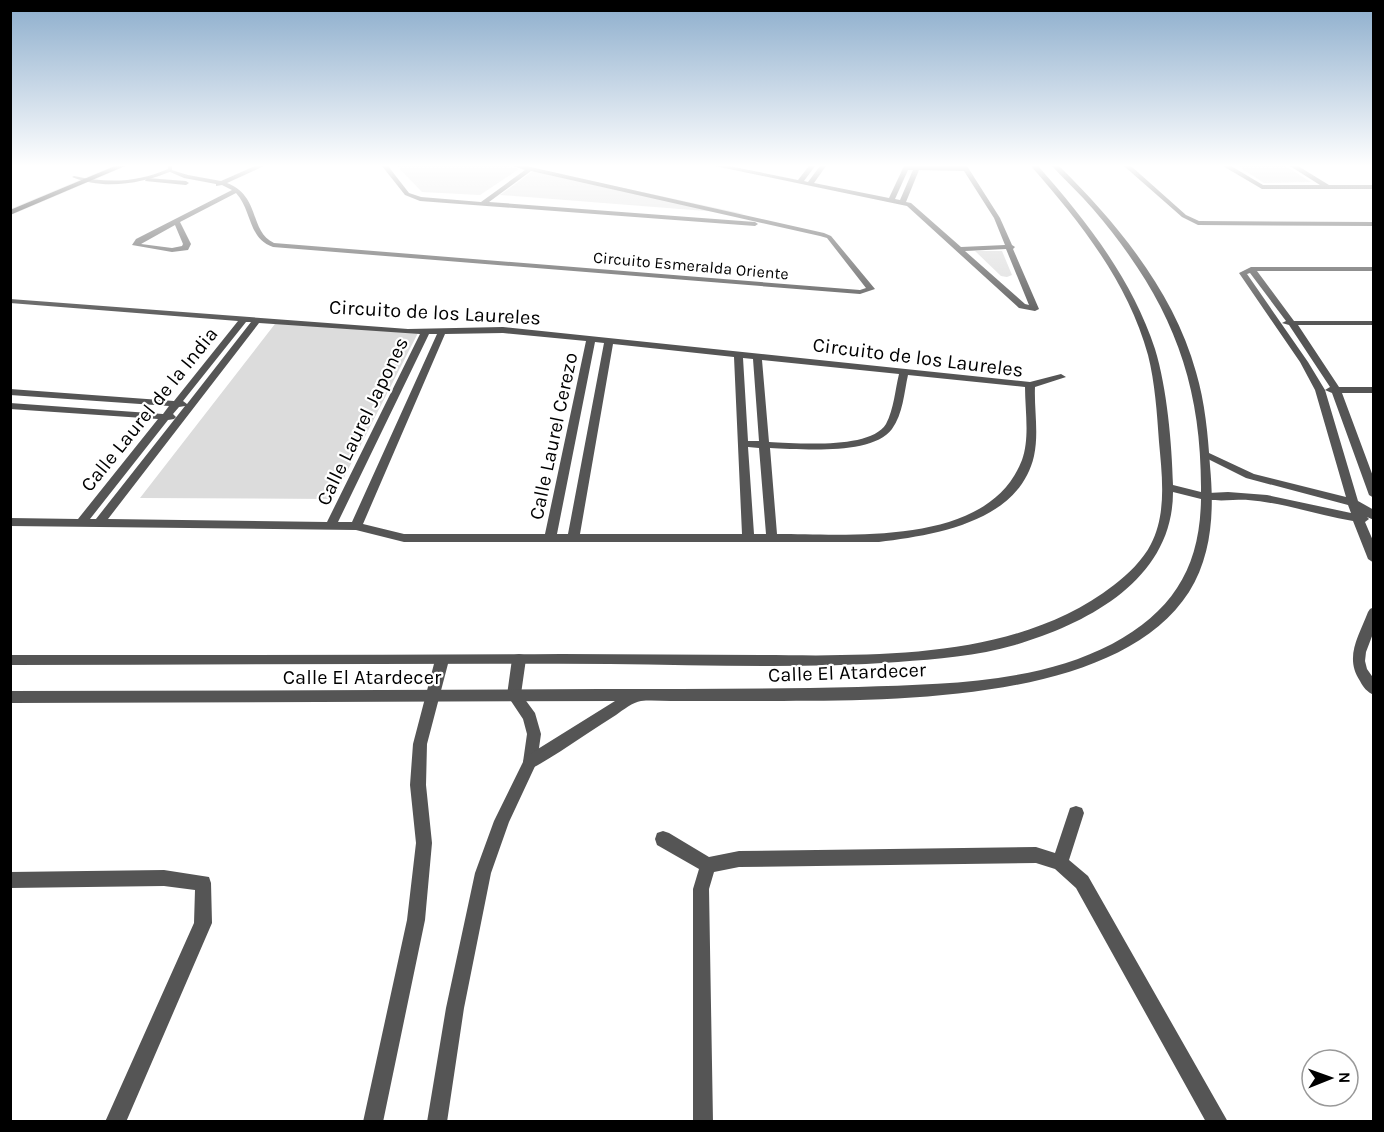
<svg xmlns="http://www.w3.org/2000/svg" width="1384" height="1132" font-family="Karla,sans-serif">
	<rect width="100%" height="100%" fill="#fff"/>
	<path fill="#dcdcdc" d="M397 166H508L519 169 480 195 422 192Z
		M1238 166H1285L1311 182 1264 183Z
		M536 169 744 214 500 195Z
		M975 251H1002L1012 275 1007 277 1001 276Z
		M278 320 419 331 333 499 140 498Z"/>
	<g fill="none" stroke-linecap="round" stroke-linejoin="round">
		<defs>
			<path id="primary" d="M115 166H125L10 215V210Z"/>
		</defs>
		<use href="#primary" stroke="#dbdbdb" stroke-width="1"/>
		<path fill="#555" fill-rule="evenodd" d="M168 166H172V171C141 184 103 190 72 177L74 176C107 183 136 183 168 169Z"/>
		<path fill="#555" fill-rule="evenodd" d="M255 166H264L227 183C261 196 249 232 274 243L860 290 866 288 827 238 820 236 531 171 489 202 755 222 758 224 755 226 420 201 405 195 382 166H388L409 193 421 197 481 202 525 170 513 166H526L824 233 831 236 875 289 860 294 273 247C248 239 252 210 236 193L180 222 191 244 188 250 172 252 132 245 136 239 232 190 222 185 216 186V184L184 178 168 171V169L188 175 221 181ZM175 225 183 244 182 246 172 248 141 244Z
			M715 166H729L798 180 809 166H815L804 181 808 182 820 166H826L814 183 889 198 904 166H967L1000 218 1012 245 1015 247 1013 249 1039 309 1035 311 1019 308 907 206ZM908 170H913L900 200 895 199ZM919 170 964 171 994 218 1005 245 961 247 911 203 906 202ZM1006 249 1029 305 1025 304 965 251Z
			M1124 166H1131L1186 215 1199 221 1374 222V226L1198 225 1182 217Z
			M1223 166H1231L1263 185H1320L1290 166H1298L1329 185H1374V189H1262Z
			M147 178 186 181 189 183 186 185 145 181Z
			M1251 267H1374V271H1257L1294 321H1374V325H1298L1339 387H1374V393H1342L1374 479V498L1369 495 1332 393 1325 390 1330 387 1289 325 1282 323 1286 321 1250 273 1247 274 1308 362 1325 390 1358 501 1374 510V520L1367 517 1369 519 1365 522 1374 543V563L1368 559 1353 521C1318 515 1284 503 1248 500 1237 499 1209 503 1203 497L1208 493 1228 492 1267 495 1351 513 1348 505 1246 478 1200 455 1201 453H1209L1254 474 1346 497 1315 390 1300 362 1239 273Z
			M10 299 408 329 503 327 1030 382 1061 374 1066 377 1035 387C1034 409 1039 433 1034 456 1019 522 935 535 879 542H404L356 530 10 526V518L78 519 158 419 10 409V403L163 414 169 406 10 395V389L174 401 238 321 10 303ZM246 322H251L187 404 183 401ZM259 323 420 334 327 522 108 519ZM503 333 586 341 545 534H404L363 524 445 334ZM429 334H437L352 522H338ZM595 342 604 343 568 534H557ZM613 344 734 357 742 534H580ZM743 358 753 359 759 441H748ZM762 360 899 374C895 390 894 409 886 424 870 450 796 443 769 442ZM908 375 1025 387C1025 410 1030 438 1022 460 989 547 852 534 777 534L770 448C800 449 872 456 892 429 903 414 904 393 908 375ZM185 406 96 519H90L168 420 174 419 176 417 173 414 179 407ZM748 447 759 448 766 534H754Z
			M1374 607V631L1366 652 1365 661 1367 669 1374 679V695C1367 692 1363 687 1360 681 1344 657 1359 636 1368 612L1370 609Z
			M519 654 524 655 526 659 521 694 535 713 541 734 537 762 509 822 491 873 464 1008 447 1122H427L446 1008 475 873 494 821 523 762 527 734 523 719 507 695 512 659 514 655Z
			M442 655 447 656 449 660 427 744 426 785 432 843 425 920 383 1122H363L407 920 416 843 410 785 413 744 435 660 437 656Z
			M1076 806 1082 808 1084 813 1069 860 1088 876 1228 1122H1206L1076 888 1055 869 1036 863 739 867 714 872 709 889 713 1122H693V889L699 869 657 845 655 839 657 833 663 831 669 833 709 857 739 851 1036 847 1055 853 1070 808Z
			M164 870 209 877 211 883 212 923 126 1122H105L194 923 195 890 164 886 10 888V872Z"/>
		<path fill="#555" fill-rule="evenodd" d="M1031 166H1038C1086 220 1132 279 1155 349 1167 388 1172 444 1173 485L1201 492C1202 376 1168 297 1093 209 1080 194 1066 181 1052 166H1059C1117 223 1174 292 1196 372 1205 402 1208 435 1210 466 1214 508 1213 554 1189 592 1112 712 857 700 731 701 711 701 691 701 671 701 661 701 651 700 641 701 633 702 623 710 616 715 597 727 579 739 561 751 551 757 541 764 530 769L525 767 523 762 525 757 615 701 10 703V691C207 691 403 690 600 689 686 689 772 689 858 687 942 684 1035 684 1112 644 1173 611 1200 568 1201 499L1173 492C1173 579 1089 623 1015 645 977 656 937 659 898 662 802 669 706 665 610 664 410 663 210 665 10 665V655C194 655 378 655 561 654 628 654 694 655 761 655 878 656 1017 660 1114 585 1128 574 1143 560 1151 544 1167 513 1162 475 1159 442 1157 413 1155 383 1148 355 1128 282 1080 222 1031 166Z"/>
		<use href="#primary" fill="#000" fill-rule="evenodd"/>
	</g>
	<linearGradient id="sky" x2="0" y2="1"><stop stop-color="#8cadcc"/><stop offset="0.51" stop-color="#fff"/><stop offset="1" stop-color="#fff" stop-opacity="0"/></linearGradient>
	<rect width="1384" height="325" fill="url(#sky)"/>
	<g text-anchor="middle" stroke-width="4.5" stroke-linejoin="round" paint-order="stroke">
		<g font-size="16" fill="#000" stroke="#fff">
			<text transform="translate(691 265) rotate(5)" y="6">Circuito Esmeralda Oriente</text>
		</g>
		<g font-size="20" fill="#000" stroke="#fff">
			<text transform="translate(435 312) rotate(3)" y="7">Circuito de los Laureles</text>
			<text transform="translate(918 357) rotate(7)" y="7">Circuito de los Laureles</text>
			<text transform="translate(149 409) rotate(-51)" y="7">Calle Laurel de la India</text>
			<text transform="translate(362 421) rotate(-64)" y="7">Calle Laurel Japones</text>
			<text transform="translate(553 436) rotate(-78)" y="7">Calle Laurel Cerezo</text>
			<text transform="translate(847 672) rotate(-2)" y="7">Calle El Atardecer</text>
			<text x="362" y="684">Calle El Atardecer</text>
		</g>
	</g>
	<rect width="1384" height="1132" fill="none" stroke="#000000" stroke-width="24"/>
	<g transform="translate(1330 1078) rotate(89)"><circle r="28" fill="#ffffff" stroke="#999999" stroke-width="1.5"/>
	<path d="M0-4.5L10 22L0 15L-10 22Z" fill="#000000"/>
	<text y="-9" font-size="16" font-weight="bold" text-anchor="middle" fill="#000000">N</text>
	</g>
</svg>
